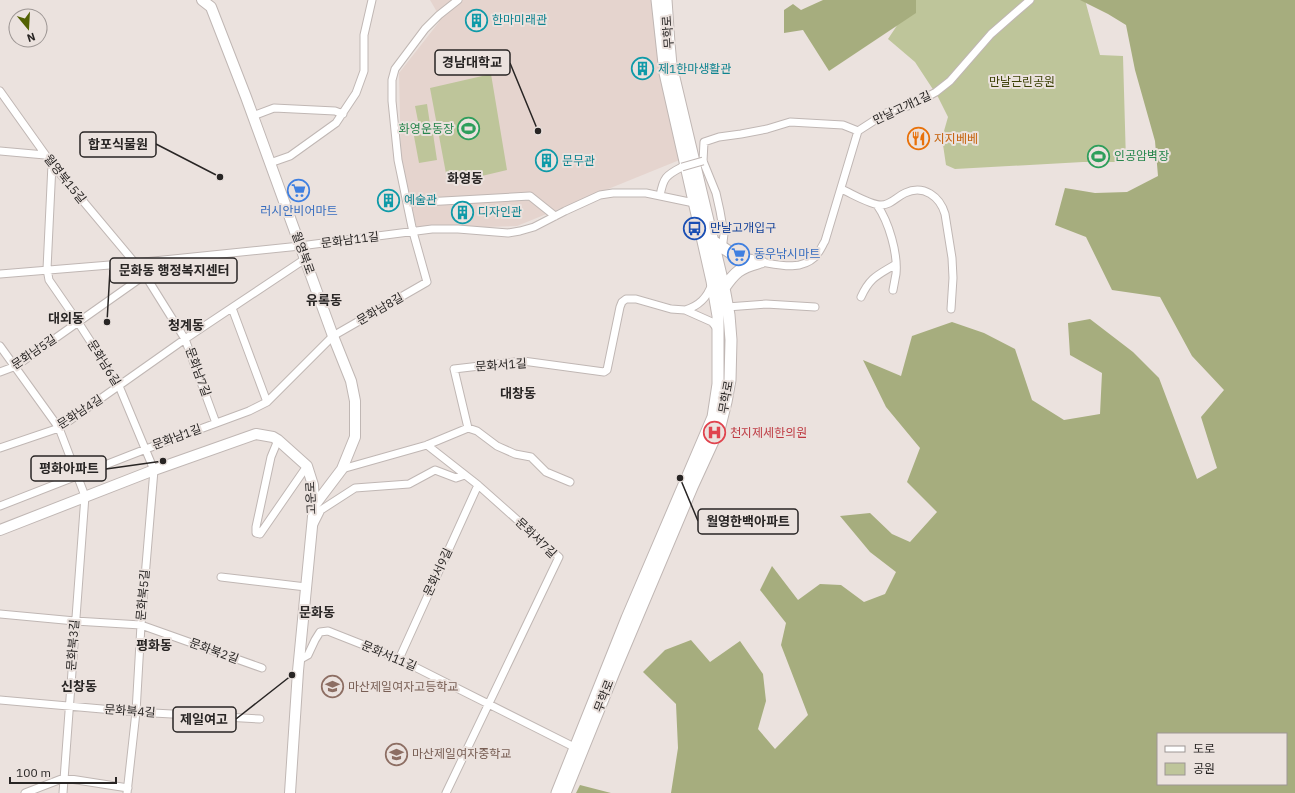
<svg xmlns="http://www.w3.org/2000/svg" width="1295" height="793" font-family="'IBM Plex Sans','Noto Sans KR',sans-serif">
	<rect width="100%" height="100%" fill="#ebe2de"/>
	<path fill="#e5d4ce" d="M430 0H651L661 67 682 159 517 226 417 229 401 162 399 73 439 22 437 12Z"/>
	<path fill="#bec59a" d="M914 0H1085L1100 55 1123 56 1126 162H1083L955 169 946 165 942 138 948 117 938 97 915 62 888 39Z
		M491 74 507 170 448 184 430 88Z
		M427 104 430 124 419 126 415 106Z
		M432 127 437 160 419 163 413 131Z"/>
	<path fill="#a6ad7e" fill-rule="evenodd" d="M823 0H916V13L829 71 803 30 784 33V10L793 4 801 10Z
		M1080 0H1295V793H671L678 748 676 704 643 672 665 650 691 640 710 662 740 641 763 674 766 701 758 729 775 749 808 715 781 645 786 623 760 590 772 566 798 600 820 584 841 585 864 602 885 594 896 572 870 552 840 516 870 513 892 534 910 542 937 512 907 482 920 448 886 407 863 360 901 376 912 336 952 322 984 333 1015 349 1032 400 1064 420 1100 414 1102 373 1070 355 1068 323 1090 319 1133 352 1159 378 1197 479 1217 468 1201 417 1224 390 1192 356 1160 297 1112 290 1086 237 1055 225 1065 188 1095 193 1127 192 1158 176 1155 141 1135 70 1126 25 1108 14ZM1158 734H1286V784H1158Z
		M580 785 611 793H576Z"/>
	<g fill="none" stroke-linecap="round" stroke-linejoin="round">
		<defs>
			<path id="street" d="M0 91 52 164 145 275 185 339 216 423
				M253 116 274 108 335 111 343 114
				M0 151 45 155
				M270 163 290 156 336 123 356 93 364 71V35L372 0
				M52 164 47 269 49 280 78 322 119 386 154 470 141 625 136 712 127 793
				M841 189C851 193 870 205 881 205 891 205 896 197 905 193 924 184 940 197 945 214L952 258 953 278 951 309
				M660 196C663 178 666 175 682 167
				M407 203 530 196 555 216
				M877 205C889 222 898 254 896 274 895 279 894 285 893 290
				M722 250 724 234 720 211 716 193 703 161 704 142 719 137 741 134 767 129 790 122 843 125 858 131
				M761 262C779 265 800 271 815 257 819 253 822 246 825 241L858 131 886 113 914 104 936 92 950 81 991 34 1030 0
				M0 274 134 263 300 246 432 229H458L508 233 520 231 534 227 565 211 600 195 613 193H646L694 203
				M861 297C870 277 878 275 896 264
				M727 307 766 304 815 307
				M232 308 267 402
				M685 310C699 306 707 298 712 284
				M0 346 59 428 85 496 63 793
				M0 372 16 366 145 275
				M468 428 454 369 523 361 604 372 607 370 620 307 622 302 626 299H636L671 309 685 310 712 322 718 330
				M468 428 477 431 497 446 515 454 531 457 546 472 570 482
				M278 440 271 457 256 527V533L260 534 307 466
				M427 445 478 485 559 557 446 793
				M0 448 59 428 185 339 305 259
				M342 469 427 445 468 428
				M0 506 146 449 249 411 267 402 333 336 427 282 413 232 398 160 392 101V80L395 69 425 29 439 15 458 0
				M314 524 321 510 355 488 409 484 435 470 456 478 465 475
				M221 577 306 587
				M0 614 75 621 141 625 262 668
				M399 659 478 485
				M299 660 308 655 315 640 320 632 328 631 399 659 574 747
				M0 700 136 712 260 719
				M25 793 64 778 128 788"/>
			<path id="secondary" d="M202 0 211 7 246 97 333 336 351 381 355 401V437L342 469 314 506
				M0 530 154 470 256 434 273 437 278 440 307 466 313 485 314 506 298 671 290 793"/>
			<path id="primary" d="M713 241 737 257 742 259 761 262
				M724 288C735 272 740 268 758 263
				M557 793 627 618 713 417 718 384V316L712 281 665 73 657 0
				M565 793 614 672 692 487 720 426 726 402 730 380 731 340 729 315 724 288 671 65 669 43 666 0"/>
		</defs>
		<use href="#street" stroke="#c0b7b4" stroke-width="9"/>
		<use href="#secondary" stroke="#c0b7b4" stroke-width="12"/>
		<use href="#primary" stroke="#c0b7b4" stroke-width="13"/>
		<use href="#street" stroke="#fff" stroke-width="7"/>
		<use href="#secondary" stroke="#fff" stroke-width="10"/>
		<use href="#primary" stroke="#fff" stroke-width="11"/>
		<defs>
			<path id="street-bridge" d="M682 167 703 161"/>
		</defs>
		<use href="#street-bridge" stroke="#c0b7b4" stroke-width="9" stroke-linecap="butt"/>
		<use href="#street-bridge" stroke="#fff" stroke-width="7"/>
	</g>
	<defs>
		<symbol id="building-ring" viewBox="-11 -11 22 22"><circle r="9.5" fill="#ebe2de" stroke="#0f9aa8" stroke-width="1.5"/><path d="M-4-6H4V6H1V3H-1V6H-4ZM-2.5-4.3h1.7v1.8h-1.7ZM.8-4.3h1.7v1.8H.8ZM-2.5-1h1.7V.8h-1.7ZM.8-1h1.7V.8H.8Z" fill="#0f9aa8"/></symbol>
		<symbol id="stadium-ring" viewBox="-11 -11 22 22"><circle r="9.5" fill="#ebe2de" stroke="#2e9e5b" stroke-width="1.5"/><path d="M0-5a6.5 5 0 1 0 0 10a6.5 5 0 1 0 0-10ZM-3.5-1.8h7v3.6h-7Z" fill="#2e9e5b"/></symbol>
		<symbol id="restaurant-ring" viewBox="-11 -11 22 22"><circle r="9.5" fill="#ebe2de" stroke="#e8710a" stroke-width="1.5"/><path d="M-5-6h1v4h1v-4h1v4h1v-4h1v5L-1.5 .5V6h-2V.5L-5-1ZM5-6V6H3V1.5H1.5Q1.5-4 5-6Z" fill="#e8710a"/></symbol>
		<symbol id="supermarket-ring" viewBox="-11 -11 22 22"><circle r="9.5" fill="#ebe2de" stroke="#3f7fe0" stroke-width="1.5"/><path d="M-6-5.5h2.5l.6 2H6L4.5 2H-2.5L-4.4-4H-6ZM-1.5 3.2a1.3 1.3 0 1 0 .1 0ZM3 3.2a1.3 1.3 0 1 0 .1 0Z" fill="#3f7fe0"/></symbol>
		<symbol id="bus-ring" viewBox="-11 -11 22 22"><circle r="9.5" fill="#ebe2de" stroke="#1a4fb4" stroke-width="1.5"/><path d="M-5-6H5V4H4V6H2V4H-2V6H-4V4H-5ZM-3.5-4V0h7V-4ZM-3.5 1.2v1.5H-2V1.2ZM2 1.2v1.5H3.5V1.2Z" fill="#1a4fb4"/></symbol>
		<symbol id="hospital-ring" viewBox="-11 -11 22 22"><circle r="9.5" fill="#ebe2de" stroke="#e0444e" stroke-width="1.5"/><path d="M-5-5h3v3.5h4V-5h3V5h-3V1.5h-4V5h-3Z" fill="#e0444e"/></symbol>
		<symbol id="school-ring" viewBox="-11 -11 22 22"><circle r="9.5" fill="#ebe2de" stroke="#8d6e63" stroke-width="1.5"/><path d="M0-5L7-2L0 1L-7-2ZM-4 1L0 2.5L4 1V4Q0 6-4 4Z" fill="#8d6e63"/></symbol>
	</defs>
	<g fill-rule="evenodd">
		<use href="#building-ring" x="464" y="8" width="25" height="25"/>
		<use href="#building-ring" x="630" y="56" width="25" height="25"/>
		<use href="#stadium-ring" x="456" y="116" width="25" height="25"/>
		<use href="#restaurant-ring" x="906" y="126" width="25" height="25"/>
		<use href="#stadium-ring" x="1086" y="144" width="25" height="25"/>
		<use href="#building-ring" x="534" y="148" width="25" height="25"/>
		<use href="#supermarket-ring" x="286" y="178" width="25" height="25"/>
		<use href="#building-ring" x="376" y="188" width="25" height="25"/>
		<use href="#building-ring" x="450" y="200" width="25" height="25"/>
		<use href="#bus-ring" x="682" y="216" width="25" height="25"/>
		<use href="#supermarket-ring" x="726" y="242" width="25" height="25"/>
		<use href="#hospital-ring" x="702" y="420" width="25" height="25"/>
		<use href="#school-ring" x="320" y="674" width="25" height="25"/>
		<use href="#school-ring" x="384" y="742" width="25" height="25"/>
	</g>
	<g text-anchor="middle" stroke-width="4" stroke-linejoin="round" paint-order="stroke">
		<g font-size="12" fill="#0d838f" stroke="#ebe2de" text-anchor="start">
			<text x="492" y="24">한마미래관</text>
			<text x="658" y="73">제1한마생활관</text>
			<text x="562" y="165">문무관</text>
			<text x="404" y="204">예술관</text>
			<text x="478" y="216">디자인관</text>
		</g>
		<g font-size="12" fill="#282524" stroke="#ebe2de">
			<text transform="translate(668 32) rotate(-94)" y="4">무학로</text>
			<text transform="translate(902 108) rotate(-25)" y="4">만날고개1길</text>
			<text transform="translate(65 179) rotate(51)" y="4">월영북15길</text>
			<text transform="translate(350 240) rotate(-7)" y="4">문화남11길</text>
			<text transform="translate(303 253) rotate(70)" y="4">월영북로</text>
			<text transform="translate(380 309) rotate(-30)" y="4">문화남8길</text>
			<text transform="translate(34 352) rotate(-34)" y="4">문화남5길</text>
			<text transform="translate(104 363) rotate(58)" y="4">문화남6길</text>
			<text transform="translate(501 365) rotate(-4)" y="4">문화서1길</text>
			<text transform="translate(198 372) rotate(70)" y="4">문화남7길</text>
			<text transform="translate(726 397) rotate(-80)" y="4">무학로</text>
			<text transform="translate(80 412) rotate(-33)" y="4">문화남4길</text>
			<text transform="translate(177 437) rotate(-20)" y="4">문화남1길</text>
			<text transform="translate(311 498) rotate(-93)" y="4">고운로</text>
			<text transform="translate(536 538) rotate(44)" y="4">문화서7길</text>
			<text transform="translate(438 572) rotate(-65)" y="4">문화서9길</text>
			<text transform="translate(143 595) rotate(-85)" y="4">문화북5길</text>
			<text transform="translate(73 645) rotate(-86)" y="4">문화북3길</text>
			<text transform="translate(214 651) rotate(20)" y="4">문화북2길</text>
			<text transform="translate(389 656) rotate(23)" y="4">문화서11길</text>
			<text transform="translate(604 696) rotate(-69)" y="4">무학로</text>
			<text transform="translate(130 711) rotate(4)" y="4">문화북4길</text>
		</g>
		<g font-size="12" fill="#3c4107" stroke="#ebe2de">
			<text x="1022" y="86">만날근린공원</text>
		</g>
		<g font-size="12" fill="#27864d" stroke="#ebe2de" text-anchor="end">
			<text x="454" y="133">화영운동장</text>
			<text x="1114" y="160" text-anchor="start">인공암벽장</text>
		</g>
		<g font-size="12" fill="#c56008" stroke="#ebe2de" text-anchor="start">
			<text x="934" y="143">지지베베</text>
		</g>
		<g font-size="12" fill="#366cbe" stroke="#ebe2de">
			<text x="299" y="215">러시안비어마트</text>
			<text x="754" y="258" text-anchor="start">동우낚시마트</text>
		</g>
		<g font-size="12" fill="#164399" stroke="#ebe2de" text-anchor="start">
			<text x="710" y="232">만날고개입구</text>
		</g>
		<g font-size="12" fill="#be3a42" stroke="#ebe2de" text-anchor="start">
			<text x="730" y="437">천지제세한의원</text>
		</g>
		<g font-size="12" fill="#785e54" stroke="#ebe2de" text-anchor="start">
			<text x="348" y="691">마산제일여자고등학교</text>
			<text x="412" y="758">마산제일여자중학교</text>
		</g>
		<g font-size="13" font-weight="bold" fill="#282524" stroke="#ebe2de">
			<text x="465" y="183">화영동</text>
			<text x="324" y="305">유록동</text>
			<text x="66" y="323">대외동</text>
			<text x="186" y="330">청계동</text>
			<text x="518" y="398">대창동</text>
			<text x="317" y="617">문화동</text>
			<text x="154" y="650">평화동</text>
			<text x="79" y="691">신창동</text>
		</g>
	</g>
	<path fill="none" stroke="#282524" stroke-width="1.5" d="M538 131L510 63M220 177L156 144M107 322L110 270M163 461L106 469M680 478L698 521M292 675L236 719"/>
	<g fill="#282524" stroke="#ebe2de" stroke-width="1.5">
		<circle cx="538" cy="131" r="4"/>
		<circle cx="220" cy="177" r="4"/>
		<circle cx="107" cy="322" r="4"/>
		<circle cx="163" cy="461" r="4"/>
		<circle cx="680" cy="478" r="4"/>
		<circle cx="292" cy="675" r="4"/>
	</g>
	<g fill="#ebe2de" stroke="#282524" stroke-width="1.5">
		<rect x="435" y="50" width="75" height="25" rx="4"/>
		<rect x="80" y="132" width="76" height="25" rx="4"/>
		<rect x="110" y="258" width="127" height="25" rx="4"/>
		<rect x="31" y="456" width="75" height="25" rx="4"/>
		<rect x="698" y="509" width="100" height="25" rx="4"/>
		<rect x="173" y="707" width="63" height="25" rx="4"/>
	</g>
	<g font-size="13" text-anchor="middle" font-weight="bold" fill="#282524">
		<text x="472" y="67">경남대학교</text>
		<text x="118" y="149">합포식물원</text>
		<text x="174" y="275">문화동 행정복지센터</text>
		<text x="69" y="473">평화아파트</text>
		<text x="748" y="526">월영한백아파트</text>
		<text x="204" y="724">제일여고</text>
	</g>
	<rect x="1157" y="733" width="130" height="52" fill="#ebe2de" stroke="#9d9694"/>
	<rect x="1165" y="746" width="20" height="6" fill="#ffffff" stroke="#9d9694"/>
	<text x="1193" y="753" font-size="12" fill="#282524">도로</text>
	<rect x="1165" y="763" width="20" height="12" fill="#bec59a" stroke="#9d9694"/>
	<text x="1193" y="773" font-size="12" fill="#282524">공원</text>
	<g transform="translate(28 28) rotate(162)"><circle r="19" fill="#ebe2de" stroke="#9d9694"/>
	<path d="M0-3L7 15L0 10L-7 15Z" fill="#526102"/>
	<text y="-6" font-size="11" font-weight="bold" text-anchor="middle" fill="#282524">N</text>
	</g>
	<path d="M10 777v6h106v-6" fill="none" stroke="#282524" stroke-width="2"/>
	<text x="16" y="777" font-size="12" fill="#282524" stroke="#ebe2de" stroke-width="3" paint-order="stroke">100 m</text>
</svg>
